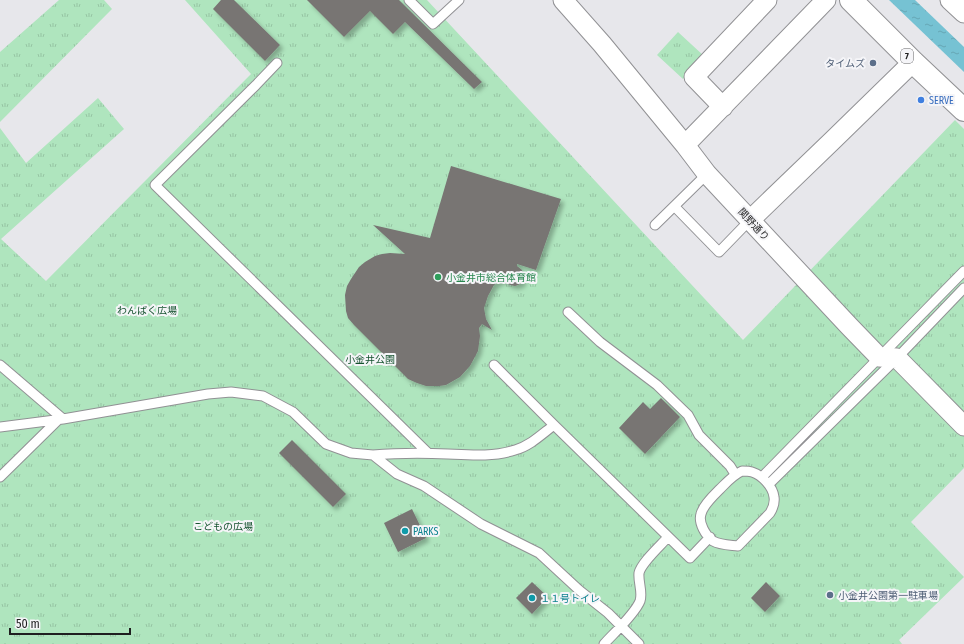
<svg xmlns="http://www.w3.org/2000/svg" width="964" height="644" font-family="'Fira Sans Condensed','Noto Sans JP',sans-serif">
	<defs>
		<pattern id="park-tufts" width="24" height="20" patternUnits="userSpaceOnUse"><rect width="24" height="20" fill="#afe5be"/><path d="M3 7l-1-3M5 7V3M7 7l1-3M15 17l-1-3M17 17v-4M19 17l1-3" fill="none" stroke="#96c4a3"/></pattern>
		<pattern id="water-ripples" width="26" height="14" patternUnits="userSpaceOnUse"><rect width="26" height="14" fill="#76c2d3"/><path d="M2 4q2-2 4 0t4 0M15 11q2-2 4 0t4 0" fill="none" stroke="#66a6b5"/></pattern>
		<filter id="shadow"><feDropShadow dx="3.5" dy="3.5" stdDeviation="2" flood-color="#0004"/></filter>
	</defs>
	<rect width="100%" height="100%" fill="#e7e7eb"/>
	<path fill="url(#park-tufts)" d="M59 0H104L112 9 0 122V52Z
		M185 0H427L743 340 955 120 964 129V468L911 522 964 577 899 640 902 644H0V128L26 163 98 98 124 129 1 239 46 281 251 74Z
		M678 32 704 56 683 79 657 55Z"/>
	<path fill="url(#water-ripples)" d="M889 0H915L964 47V72Z"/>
	<path fill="#787473" filter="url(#shadow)" d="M221 0H234L280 45 265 61 213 9Z
		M307 0H399L482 82 474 89 405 22 393 34 370 11 344 37Z
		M451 166 561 199 536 270 517 264V266L522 270 523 274V279L522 283 518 285 515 286 510 285 506 283 504 279 494 285 488 296 484 308 486 319 492 330 482 324 479 328 480 336 478 351 470 366 460 377 446 385 439 386H426L417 383 408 379 354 325 348 318 346 311 345 295 347 286 351 279 359 267 365 262 375 256 382 254 390 253 405 254 373 225 430 238Z
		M661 398 680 417 645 454 619 428 643 402 650 409Z
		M292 440 346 494 333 507 279 453Z
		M412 509 426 538 398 552 384 523Z
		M532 582 548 597 532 614 516 598Z
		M766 582 780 596 765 612 751 598Z"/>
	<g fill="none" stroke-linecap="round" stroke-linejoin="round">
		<defs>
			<path id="lane" d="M409 0 433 24 459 0
				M277 63 256 85 155 185 428 453
				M675 207 719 252 750 220
				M655 225 707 174
				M568 312 600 342 657 385 688 415 699 435 730 466 735 474
				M0 365 63 419
				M494 365 554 425 690 558 710 537
				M0 427 63 419 208 394 231 392 263 396 293 412 326 444 351 453 373 455 397 474 424 486 481 524 539 553 579 590 608 613 639 644
				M373 455C398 453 423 453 448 454 470 455 494 457 515 450 530 446 542 434 554 425
				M742 471C745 471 749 471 752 472 762 475 773 487 774 497 775 503 773 508 770 513L738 546C730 545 720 545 713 541 706 536 698 523 701 514 703 505 714 495 720 489 727 482 733 475 742 471Z
				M0 477 58 420
				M762 477 964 271
				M769 484 897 358 964 288
				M604 644C613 634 635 614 640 601 643 592 638 583 639 573 641 563 661 545 668 537"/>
			<path id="street" d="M563 0 602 44 685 145 707 174 849 326 879 357 897 358 964 426
				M950 0 964 13
				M723 107 694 77 767 0
				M685 145 826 0
				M750 220 833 140 913 62"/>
			<path id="primary" d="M851 0 913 62 964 110"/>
		</defs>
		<use href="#lane" stroke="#919194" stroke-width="11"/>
		<use href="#street" stroke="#919194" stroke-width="21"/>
		<use href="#primary" stroke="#919194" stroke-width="24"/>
		<use href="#lane" stroke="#fff" stroke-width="9"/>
		<use href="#street" stroke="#fff" stroke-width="19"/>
		<use href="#primary" stroke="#fff" stroke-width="22"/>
	</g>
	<g fill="#5c6f8a" stroke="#f5f5f8" stroke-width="1.5">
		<circle cx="873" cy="63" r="4"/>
		<circle cx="830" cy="595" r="4"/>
	</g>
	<circle fill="#3f7fe0" stroke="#f5f5f8" stroke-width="1.5" cx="921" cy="100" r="4"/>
	<circle fill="#2e9e5b" stroke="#f5f5f8" stroke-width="1.5" cx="438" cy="277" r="4"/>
	<g fill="#0f9aa8" stroke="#f5f5f8" stroke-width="1.5">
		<circle cx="405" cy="531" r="4"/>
		<circle cx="532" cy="598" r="4"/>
	</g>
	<g text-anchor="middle" stroke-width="4" stroke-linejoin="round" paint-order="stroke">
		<rect fill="#f5f5f8" stroke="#5f5f61" stroke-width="1" x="901" y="49" width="12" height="14" rx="3"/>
		<g font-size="9" font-weight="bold" fill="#1f1f20">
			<text x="907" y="59">7</text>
		</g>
		<g font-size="10" fill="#4e5e75" stroke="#f5f5f8" text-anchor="end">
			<text x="865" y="67">タイムズ</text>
			<text x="838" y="599" text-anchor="start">小金井公園第一駐車場</text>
		</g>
		<g font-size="10" fill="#366cbe" stroke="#f5f5f8" text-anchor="start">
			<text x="929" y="104">SERVE</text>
		</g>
		<g font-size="10" fill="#1f1f20" stroke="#f5f5f8">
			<text transform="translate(754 224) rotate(47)" y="4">関野通り</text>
		</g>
		<g font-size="10" fill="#27864d" stroke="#f5f5f8" text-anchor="start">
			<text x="446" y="281">小金井市総合体育館</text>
		</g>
		<g font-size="10" fill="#14522e" stroke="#f5f5f8">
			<text x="147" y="314">わんぱく広場</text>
			<text x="370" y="363">小金井公園</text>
			<text x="223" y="530">こどもの広場</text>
		</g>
		<g font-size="10" fill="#0d838f" stroke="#f5f5f8" text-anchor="start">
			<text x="413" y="535">PARKS</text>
			<text x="540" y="602">１１号トイレ</text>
		</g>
	</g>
	<path d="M10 628v6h120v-6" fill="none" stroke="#1f1f20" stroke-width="2"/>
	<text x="16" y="628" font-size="12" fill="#1f1f20" stroke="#f5f5f8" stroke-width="3" paint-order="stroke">50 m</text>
</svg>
